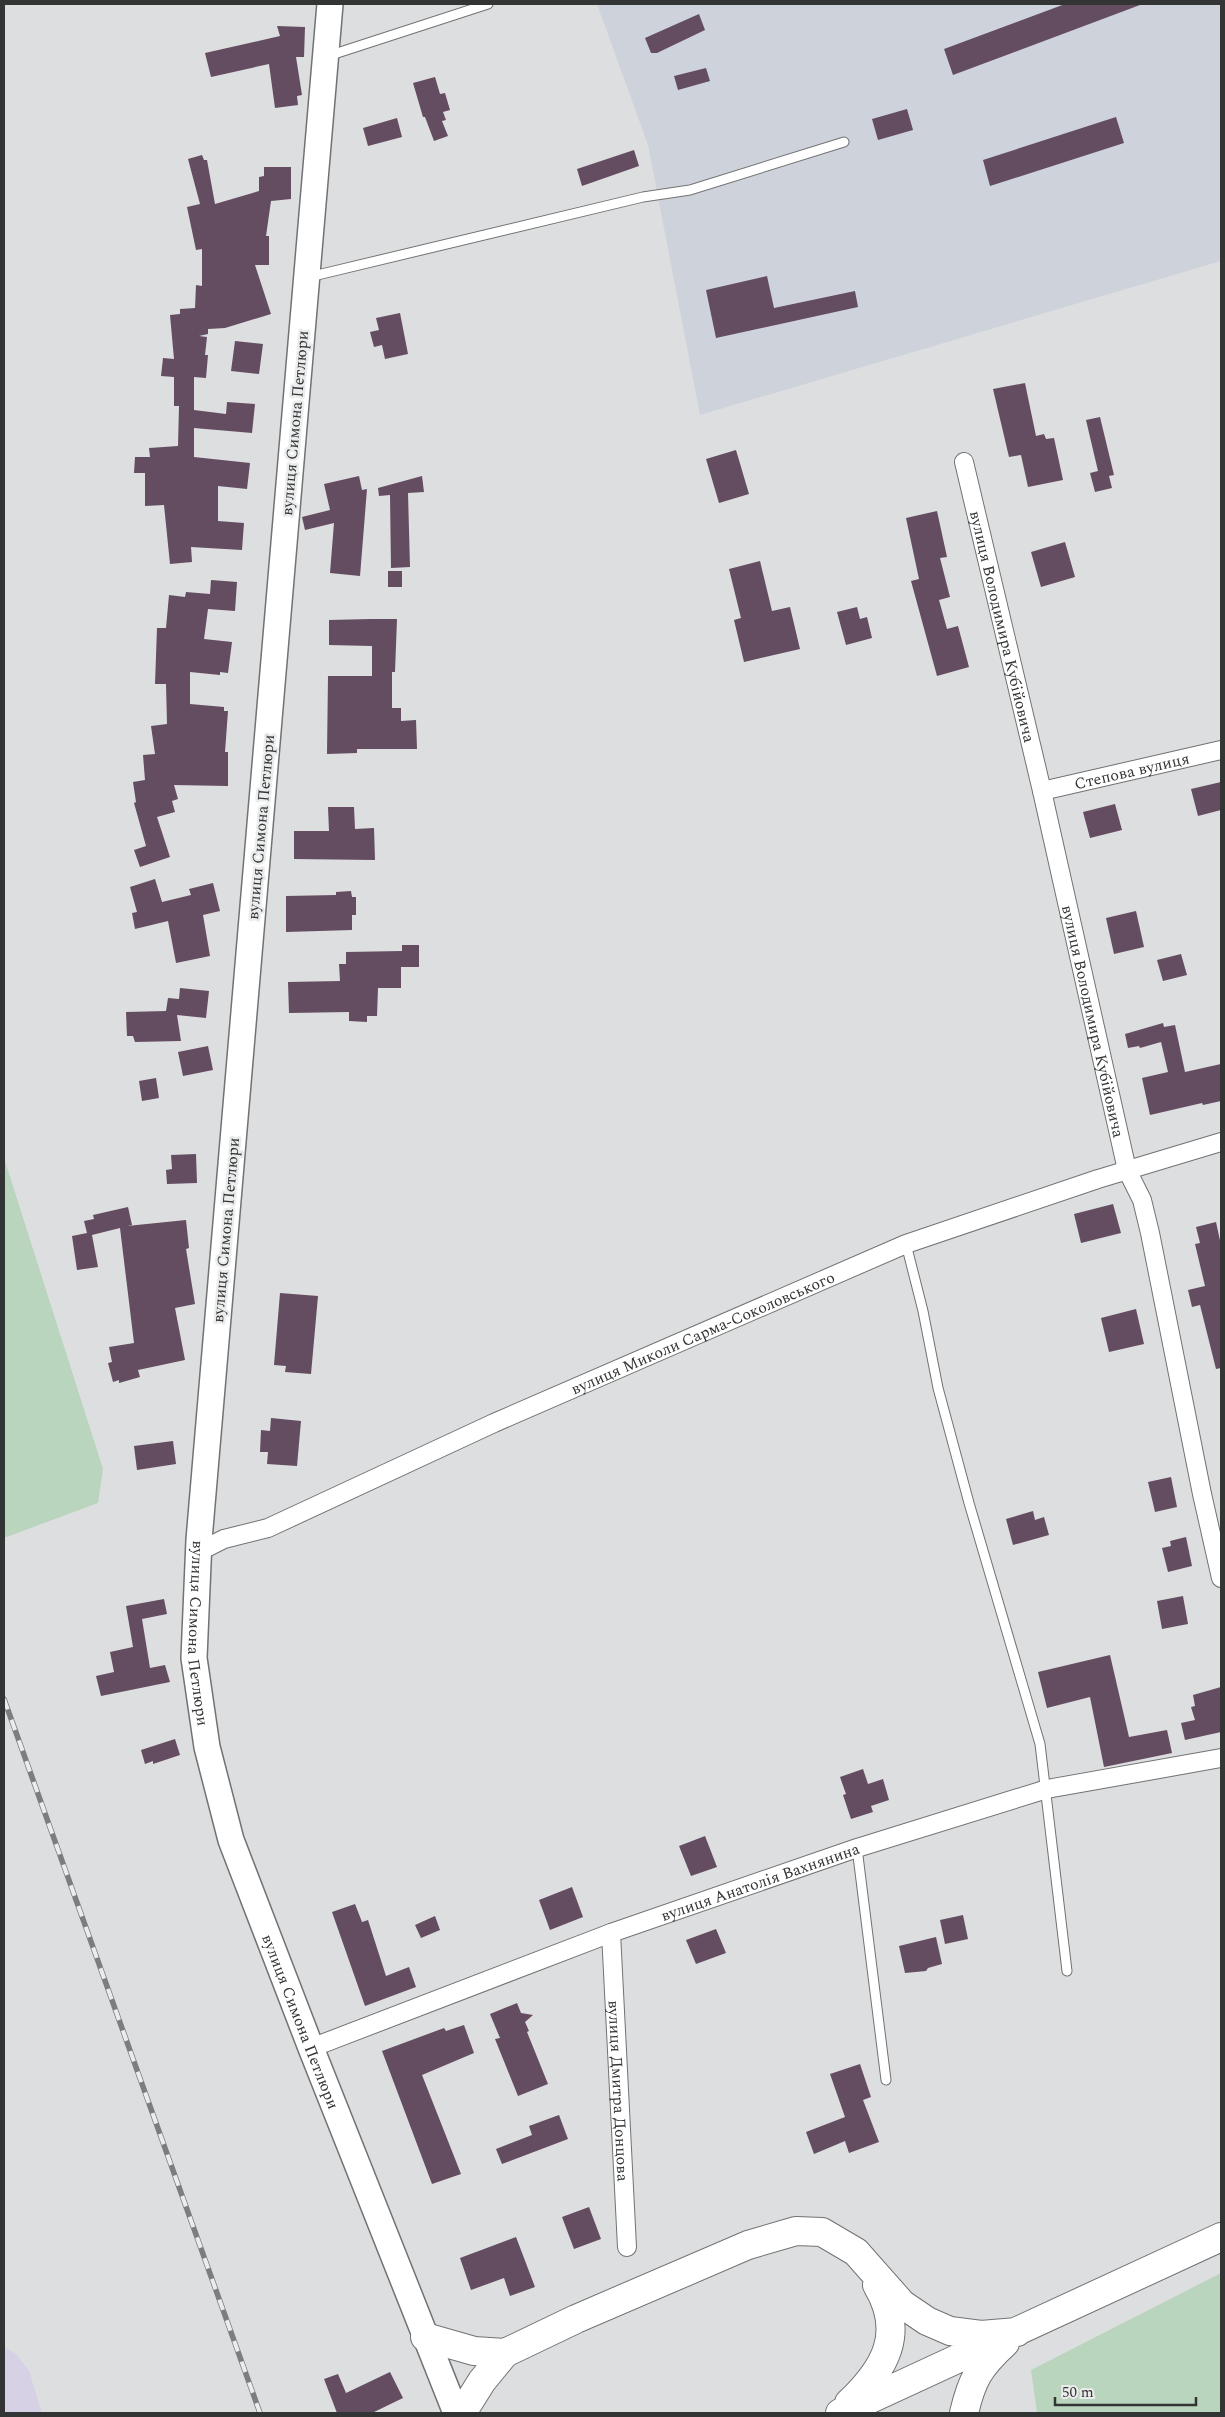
<svg xmlns="http://www.w3.org/2000/svg" width="1225" height="2417" font-family="Spectral,serif">
	<rect width="100%" height="100%" fill="#dddee0"/>
	<path fill="#ced3db" d="M597 4H1221V261L700 415 648 145Z"/>
	<path fill="#d7d1e6" d="M4 2347 16 2354 29 2371 42 2413H4Z"/>
	<path fill="#bad5bd" d="M4 1158 103 1469 98 1503 4 1538Z
		M1221 2273V2413H1037L1031 2370Z"/>
	<path fill="#644c61" d="M1065 4 1140 5 953 75 944 49Z
		M699 14 705 30 657 53H651L645 38Z
		M277 26 305 27 304 57H296L302 95 297 96 298 105 275 108 269 64 211 77 205 53 280 36Z
		M706 68 710 81 678 90 674 76Z
		M435 77 440 94 445 93 450 110 443 112 446 120 442 121 448 136 434 141 425 117H423L413 83Z
		M907 109 913 130 878 140 872 119Z
		M1116 117 1124 143 990 186 983 160Z
		M397 118 402 137 368 146 363 128Z
		M634 150 639 166 582 186 577 169Z
		M202 155 204 160H207L215 204 259 191V177L264 176V167H291V199L271 201 266 236H269V265H255L271 314 225 328 208 329V334L199 336 207 337 205 355H208L206 378 194 377V410L226 414 227 402 255 404 252 433 194 428V457L250 463 247 489 218 486V521L244 523 242 550 191 547 192 562 170 564 164 505 145 506V473H134L135 457H150L149 448 178 446 179 406H174V377L161 376 163 358 174 359 170 315 180 314V309L195 308 196 285 202 286V249L196 250 187 207 200 204 188 159Z
		M767 276 774 308 855 291 858 307 716 338 706 290Z
		M400 313 408 354 385 359 382 345 374 347 370 332 379 330 376 318Z
		M235 341 263 344 259 374 231 371Z
		M1025 383 1036 436 1044 434 1046 439 1054 438 1063 480 1028 487 1021 455 1009 457 993 389Z
		M1100 417 1114 475 1109 476 1112 488 1095 492 1090 473 1098 471 1086 420Z
		M736 450 749 494 719 503 706 459Z
		M359 476 362 490 367 489 360 576 330 573 334 523 305 530 302 517 330 510 324 484Z
		M422 476 424 492 408 493 410 567 391 568 390 495 379 496 378 488Z
		M937 511 947 557 940 558 950 597 939 600 947 629 958 626 969 667 937 676 911 581 919 579 906 518Z
		M1065 542 1075 577 1041 587 1031 552Z
		M760 561 772 611 790 607 800 649 744 662 734 620 741 618 729 569Z
		M388 571H402V587H388Z
		M211 580 237 582 235 611 208 609 204 639 232 642 228 673 220 672V675L190 672V704L224 707V711H228L225 752H228V786L174 785 178 799 172 801 175 812 157 817 170 857 140 867 134 850 146 846 134 803 136 802 133 782 145 780 143 755 155 754 151 726 167 724 166 684H155L157 628H166L169 595 185 597 186 592 210 594Z
		M857 607 860 619 867 617 872 638 846 645 837 612Z
		M371 619H397L395 672H392V708H401V721L416 720 417 749H357V753L327 754 328 676H372V646L329 645V620Z
		M1221 782V810L1198 816 1191 789Z
		M1115 804 1122 830 1090 838 1083 812Z
		M328 807H354L355 829 374 828 375 860 294 859V831H329Z
		M155 879 162 902 191 895 189 889 213 883 220 911 203 915 210 956 176 963 168 921 135 929 132 913 137 912 130 887Z
		M351 891 352 897H356V915H352V930L286 932V896L336 895V892Z
		M1136 911 1144 947 1114 954 1106 918Z
		M402 945H419V967H401V988H378L377 1016H367V1022L349 1021V1012L289 1013 288 982 340 981 339 964H346V952L402 951Z
		M1181 954 1187 975 1163 981 1157 960Z
		M180 988 209 991 206 1018 177 1015 181 1041 135 1042 133 1036H127L126 1012 166 1011 168 998 179 999Z
		M1163 1023 1164 1027 1175 1025 1185 1072 1221 1064V1101L1203 1105 1202 1103 1150 1115 1142 1078 1168 1072 1161 1042 1140 1048 1139 1046 1128 1048 1125 1034Z
		M208 1046 213 1070 183 1076 178 1052Z
		M156 1078 159 1098 142 1101 139 1081Z
		M196 1154 197 1183 167 1184 166 1170 172 1169 171 1155Z
		M1113 1204 1121 1233 1081 1243 1074 1214Z
		M128 1207 132 1225 127 1226 186 1220 189 1248 186 1249 195 1304 175 1308 185 1360 138 1370 140 1377 119 1383V1380L113 1382 108 1363 112 1362 109 1347 134 1343 120 1228 92 1235 98 1267 77 1270 72 1236 87 1233 84 1221 94 1219 93 1215Z
		M1216 1222 1221 1245V1368L1216 1369 1200 1305 1192 1307 1188 1290 1205 1286 1195 1244 1200 1243 1196 1227Z
		M280 1293 318 1296 311 1374 285 1372 286 1366 274 1365Z
		M1136 1309 1144 1344 1109 1352 1101 1318Z
		M271 1418 301 1421 297 1466 267 1464 268 1452H260L261 1430 270 1431Z
		M173 1441 176 1464 137 1470 134 1446Z
		M1171 1477 1177 1507 1155 1512 1148 1482Z
		M1033 1511 1035 1520 1044 1517 1049 1535 1013 1545 1006 1519Z
		M1186 1537 1192 1566 1168 1572 1162 1548 1171 1546 1170 1541Z
		M1183 1596 1188 1624 1162 1629 1157 1601Z
		M164 1599 167 1614 142 1619 150 1668 165 1665 170 1682 101 1696 96 1676 114 1672 110 1652 133 1647 126 1606Z
		M1110 1655 1129 1737 1167 1730 1172 1753 1104 1767 1090 1697 1047 1708 1038 1672Z
		M1221 1687V1732L1185 1740 1181 1723 1195 1720 1191 1707 1195 1706 1193 1695Z
		M175 1739 180 1755 153 1764V1761L145 1764 141 1750Z
		M863 1769 868 1784 883 1779 889 1800 871 1806 873 1812 851 1819 843 1795 846 1794 840 1777Z
		M705 1836 717 1867 691 1876 679 1846Z
		M572 1887 583 1917 550 1930 539 1900Z
		M355 1904 362 1922 368 1920 386 1976 409 1967 416 1987 365 2006 332 1912Z
		M963 1915 968 1939 945 1944 940 1920Z
		M435 1916 440 1930 421 1938 415 1925Z
		M716 1929 726 1953 696 1964 686 1940Z
		M936 1937 942 1964 928 1968 926 1971 905 1973 899 1946Z
		M517 2003 521 2013 533 2015 525 2022 529 2031 527 2032 548 2084 518 2096 495 2039 500 2038 490 2014Z
		M464 2025 474 2053 422 2075 461 2174 432 2184 382 2051 444 2028 446 2031Z
		M860 2064 871 2097 863 2100 879 2142 849 2153 845 2141 814 2154 806 2132 845 2117 830 2074Z
		M559 2115 568 2139 502 2164 496 2149 532 2135 529 2126Z
		M589 2207 601 2239 574 2249 562 2217Z
		M516 2237 535 2287 510 2296 504 2278 471 2290 460 2258Z
		M390 2372 403 2398 372 2413H337L324 2379 338 2374 346 2393Z"/>
	<g fill="none" stroke-linecap="round" stroke-linejoin="round">
		<defs>
			<path id="lane" d="M328 56 488 4
				M309 277 643 197 690 190 844 142
				M906 1244 923 1311 938 1388 969 1503 1040 1744 1067 1971
				M857 1848 886 2080"/>
			<g id="street">
				<path id="s1" d="M964 462 1042 791 1127 1170 1142 1200 1150 1233 1202 1494 1221 1578"/>
				<path id="s2" d="M1042 791 1221 750"/>
				<path id="s3" d="M198 1552 224 1539 268 1528 494 1423 906 1244 1098 1179 1221 1142"/>
				<path id="s4" d="M611 1933 627 2247"/>
				<path id="s5" d="M311 2048 611 1933 857 1848 1047 1789 1221 1758"/>
			</g>
			<g id="secondary">
				<path id="s6" d="M330 4 199 1540 194 1658 207 1747 231 1840 311 2048 456 2413"/>
			</g>
			<path id="primary" d="M425 2337 474 2351 505 2353
				M849 2403C885 2369 906 2333 877 2285
				M462 2413 482 2381 505 2353 576 2319 748 2245 796 2231 822 2232 856 2252 902 2304 927 2321 950 2331 981 2335 1017 2332
				M840 2413 1221 2237
				M964 2413C972 2379 979 2367 1005 2343"/>
		</defs>
		<use href="#lane" stroke="#717273" stroke-width="11"/>
		<use href="#street" stroke="#717273" stroke-width="20"/>
		<use href="#secondary" stroke="#717273" stroke-width="28"/>
		<use href="#primary" stroke="#717273" stroke-width="30"/>
		<use href="#lane" stroke="#fff" stroke-width="9"/>
		<use href="#street" stroke="#fff" stroke-width="18"/>
		<use href="#secondary" stroke="#fff" stroke-width="25"/>
		<use href="#primary" stroke="#fff" stroke-width="28"/>
		<defs>
			<path id="rail" d="M4 1699 260 2413"/>
		</defs>
		<use href="#rail" stroke="#7c7d7e" stroke-width="5.5"/>
		<use href="#rail" stroke="#ebeced" stroke-width="4" stroke-dasharray="11" stroke-linecap="butt"/>
	</g>
	<g text-anchor="middle" stroke-width="5" stroke-linejoin="round" paint-order="stroke">
		<g font-size="16" fill="#333434" stroke="#ebeced">
			<text transform="translate(294 423) rotate(-85)" y="6">вулиця Симона Петлюри</text>
			<text dy="6" stroke="none"><textPath href="#s1" startOffset="169">вулиця Володимира Кубійовича</textPath></text>
			<text dy="6" stroke="none"><textPath href="#s2" startOffset="92">Степова вулиця</textPath></text>
			<text transform="translate(260 827) rotate(-85)" y="6">вулиця Симона Петлюри</text>
			<text dy="6" stroke="none"><textPath href="#s1" startOffset="574">вулиця Володимира Кубійовича</textPath></text>
			<text transform="translate(225 1230) rotate(-85)" y="6">вулиця Симона Петлюри</text>
			<text dy="6" stroke="none"><textPath href="#s3" startOffset="551">вулиця Миколи Сарма-Соколовського</textPath></text>
			<text dy="6" stroke="none"><textPath href="#s6" startOffset="1635">вулиця Симона Петлюри</textPath></text>
			<text dy="6" stroke="none"><textPath href="#s5" startOffset="479">вулиця Анатолія Вахнянина</textPath></text>
			<text dy="6" stroke="none"><textPath href="#s6" startOffset="2040">вулиця Симона Петлюри</textPath></text>
			<text dy="6" stroke="none"><textPath href="#s4" startOffset="158">вулиця Дмитра Донцова</textPath></text>
		</g>
	</g>
	<rect width="1225" height="2417" fill="none" stroke="#333434" stroke-width="10"/>
	<path d="M1055 2397v8h141v-8" fill="none" stroke="#333434" stroke-width="2.5"/>
	<text x="1062" y="2397" font-size="15" fill="#333434" stroke="#ebeced" stroke-width="4" paint-order="stroke">50 m</text>
</svg>
